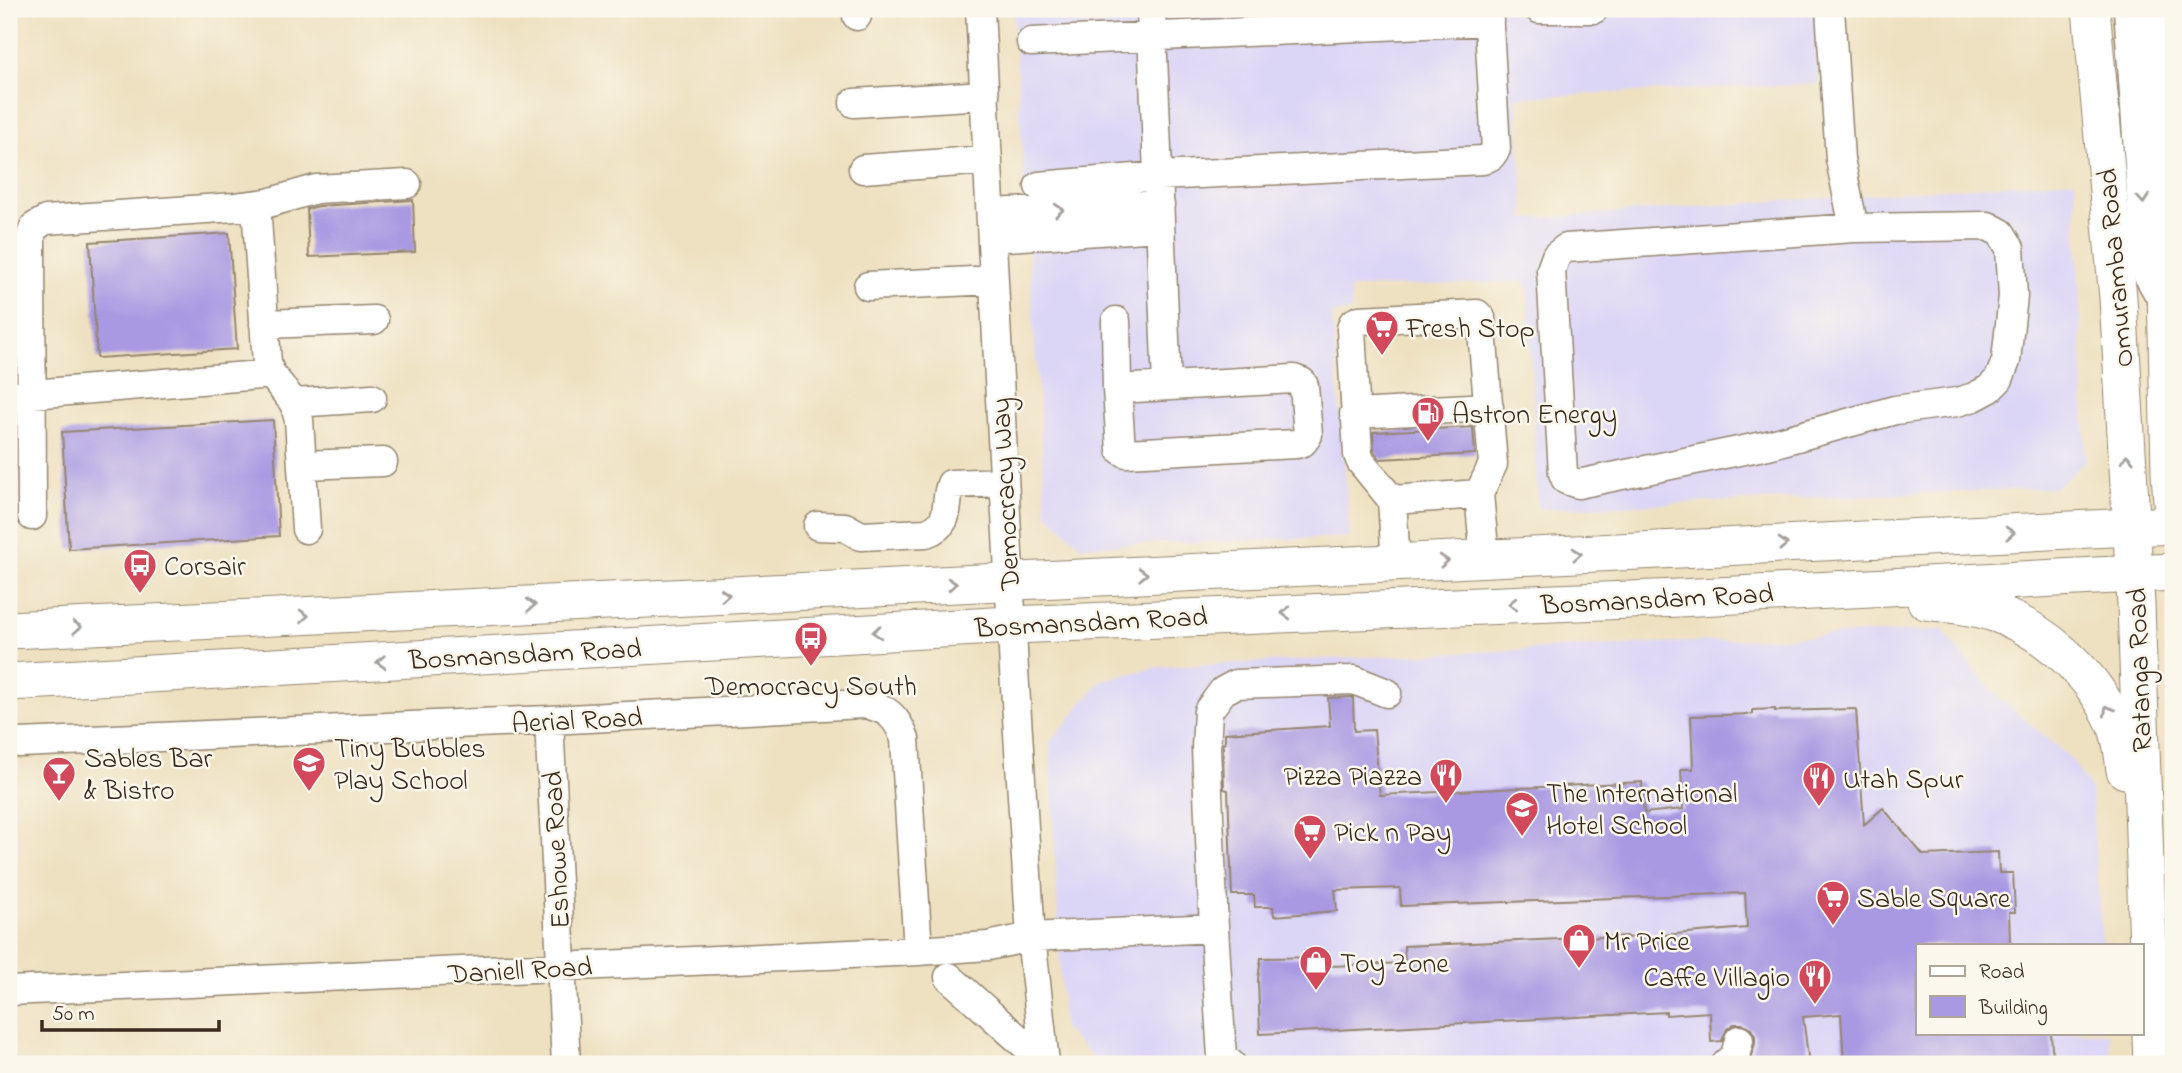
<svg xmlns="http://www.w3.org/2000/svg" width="2182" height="1073" font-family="'Indie Flower',sans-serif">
	<rect width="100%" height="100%" fill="#fbf7ec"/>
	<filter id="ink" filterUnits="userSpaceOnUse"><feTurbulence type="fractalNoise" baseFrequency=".0143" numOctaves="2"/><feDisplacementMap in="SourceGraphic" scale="14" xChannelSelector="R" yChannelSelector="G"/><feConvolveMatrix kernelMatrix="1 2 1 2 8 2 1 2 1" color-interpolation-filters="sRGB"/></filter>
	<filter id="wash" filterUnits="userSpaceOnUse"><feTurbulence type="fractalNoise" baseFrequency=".00686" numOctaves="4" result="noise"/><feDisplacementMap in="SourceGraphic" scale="28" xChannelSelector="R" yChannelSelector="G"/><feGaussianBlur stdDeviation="1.57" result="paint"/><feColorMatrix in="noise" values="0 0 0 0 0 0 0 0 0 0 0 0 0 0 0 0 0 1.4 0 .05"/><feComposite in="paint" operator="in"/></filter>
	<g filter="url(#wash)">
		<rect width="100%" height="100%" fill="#eee1c1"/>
		<path fill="#dcd6f6" d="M1013 9H1814L1819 84 1516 97 1525 219 2075 180 2086 461 2055 488 1538 509 1527 281 1351 288V311L1332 314 1350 537 1081 546 1046 512Z
			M1942 630 1995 694 2071 759 2091 790 2102 945H1918V1033H2109L2111 1064H1100L1063 1028 1050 742 1102 680 1158 667Z"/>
		<g id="blocks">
			<path fill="#a899e2" d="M413 200 415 252 309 257 307 209 319 206Z
				M229 233 237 349 97 358 90 242Z
				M273 420 279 536 69 549 62 432Z
				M1473 427 1475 454 1380 459 1374 451 1373 432Z
				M1353 697 1354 731 1374 730 1380 795 1642 782 1644 813 1683 809 1681 769H1693L1691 716 1753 714V710L1775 709V711L1856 709 1864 825 1883 808 1923 855 1998 852 1999 873H2013L2015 912H2009L2010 945H1918V1033H2051L2053 1064H1844L1841 1014 1803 1017 1809 1064H1749L1755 1043V1036L1751 1029 1742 1024H1734L1727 1029 1722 1041 1711 1042 1710 1012 1666 1015V1012L1260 1034 1258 980 1261 958 1330 957 1331 966 1405 963 1404 946 1627 936 1628 938 1747 928 1745 893 1401 906 1400 888 1335 890 1337 911 1274 916 1273 907H1255L1254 895H1232L1228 790 1224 789 1223 748V743L1225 742V733L1330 726 1328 698Z"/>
		</g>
	</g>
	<g filter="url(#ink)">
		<use href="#blocks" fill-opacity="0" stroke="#948670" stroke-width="2"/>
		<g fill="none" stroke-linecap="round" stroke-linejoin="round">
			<defs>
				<path id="minor" d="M856 9 857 16
					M980 9 1014 670 1031 937 1045 1063
					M1151 9 1167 385
					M1539 9H1594
					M1830 9 1840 159 1854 228
					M2128 9 2146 264 2148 275 2165 305
					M1031 42 1489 21
					M854 103 985 95
					M863 169 988 160
					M1039 186 1159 176 1483 160 1491 156 1496 149 1488 9
					M256 205 267 363 271 374 294 403 299 420 306 529
					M991 213 1160 205
					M1988 226 2001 233 2010 248 2013 296 2006 361 1999 379 1989 389 1974 397 1957 402 1895 410 1768 445 1578 484 1566 480 1563 473 1551 270 1556 256 1566 248 1854 228Z
					M992 238 1160 227
					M868 286 994 280
					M1116 321 1117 389
					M264 324 374 320
					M1294 379 1302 382 1304 386 1308 435 1303 442 1296 444 1126 453 1121 450 1117 389Z
					M9 396 271 374
					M294 403 372 398
					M1354 414 1489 407
					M303 465 383 462
					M1392 500 1361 462 1358 455 1351 329 1353 323 1359 320 1477 314 1481 318 1493 464 1479 494 1485 559
					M32 516 31 236 34 227 46 220 235 207 268 203 316 189 407 184
					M818 526 845 527 861 536 926 533C954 523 943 504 951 484L1003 482
					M1396 564 1392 500 1479 494
					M549 720 566 1064
					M20 743 549 720 863 704C887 707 897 717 905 739L918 951
					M1214 928 1222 1057 1231 1064
					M949 977 1046 1064
					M9 991 918 951 988 946 1031 937 1214 928 1206 748 1208 711 1223 691 1236 684 1354 680 1387 693
					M1726 1064 1735 1056 1739 1040"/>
				<path id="major" d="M2091 9 2118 298 2136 604 2152 1064
					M2147 9 2165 240 2170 473 2173 515
					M1926 601C1944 603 1962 605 1980 609 2038 623 2090 669 2115 723 2122 738 2123 754 2125 770
					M9 630 2173 525
					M9 682 1011 625 1679 598 2173 572"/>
			</defs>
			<use href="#minor" stroke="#948670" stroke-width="31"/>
			<use href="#major" stroke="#948670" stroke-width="39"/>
			<use href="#minor" stroke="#fff" stroke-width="28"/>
			<use href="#major" stroke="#fff" stroke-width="37"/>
		</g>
		<defs><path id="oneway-chevron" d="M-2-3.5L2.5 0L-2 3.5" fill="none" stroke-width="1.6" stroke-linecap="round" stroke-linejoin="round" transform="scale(1.75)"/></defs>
		<g stroke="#a79f9a">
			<use href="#oneway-chevron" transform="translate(2143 199) rotate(86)"/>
			<use href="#oneway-chevron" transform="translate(1059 210) rotate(-3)"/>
			<use href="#oneway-chevron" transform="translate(2127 459) rotate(-93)"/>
			<use href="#oneway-chevron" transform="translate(2010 533) rotate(-3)"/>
			<use href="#oneway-chevron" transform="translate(1783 544) rotate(-3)"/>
			<use href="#oneway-chevron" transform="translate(1577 554) rotate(-3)"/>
			<use href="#oneway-chevron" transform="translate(1444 561) rotate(-3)"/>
			<use href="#oneway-chevron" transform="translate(1143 574) rotate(-2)"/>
			<use href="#oneway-chevron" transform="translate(952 584) rotate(-3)"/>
			<use href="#oneway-chevron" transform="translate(725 595) rotate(-3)"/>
			<use href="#oneway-chevron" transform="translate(1513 604) rotate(178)"/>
			<use href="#oneway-chevron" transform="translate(531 605) rotate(-3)"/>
			<use href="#oneway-chevron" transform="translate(1286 613) rotate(178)"/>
			<use href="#oneway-chevron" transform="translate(304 616) rotate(-3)"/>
			<use href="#oneway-chevron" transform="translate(77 627) rotate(-3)"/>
			<use href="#oneway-chevron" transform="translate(877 632) rotate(176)"/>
			<use href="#oneway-chevron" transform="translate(381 662) rotate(177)"/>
			<use href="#oneway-chevron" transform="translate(2108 710) rotate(-120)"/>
		</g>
	</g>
	<defs>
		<symbol id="supermarket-pin" viewBox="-11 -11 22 30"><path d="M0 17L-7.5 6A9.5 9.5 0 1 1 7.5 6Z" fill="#d1495b" stroke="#fbf7ec"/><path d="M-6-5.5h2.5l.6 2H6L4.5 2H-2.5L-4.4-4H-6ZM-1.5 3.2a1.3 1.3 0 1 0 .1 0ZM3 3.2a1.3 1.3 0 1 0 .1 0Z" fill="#fff"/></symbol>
		<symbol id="fuel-pin" viewBox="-11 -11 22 30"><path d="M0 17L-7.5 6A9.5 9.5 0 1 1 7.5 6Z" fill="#d1495b" stroke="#fbf7ec"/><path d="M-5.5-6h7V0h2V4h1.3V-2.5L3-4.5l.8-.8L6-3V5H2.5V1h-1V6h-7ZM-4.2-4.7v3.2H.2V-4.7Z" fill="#fff"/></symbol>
		<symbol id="bus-pin" viewBox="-11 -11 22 30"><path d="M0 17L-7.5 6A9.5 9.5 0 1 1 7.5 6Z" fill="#d1495b" stroke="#fbf7ec"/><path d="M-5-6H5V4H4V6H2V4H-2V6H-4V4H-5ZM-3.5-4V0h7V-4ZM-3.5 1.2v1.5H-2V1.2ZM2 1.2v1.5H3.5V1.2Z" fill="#fff"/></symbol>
		<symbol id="school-pin" viewBox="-11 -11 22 30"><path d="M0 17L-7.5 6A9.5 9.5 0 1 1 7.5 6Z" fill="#d1495b" stroke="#fbf7ec"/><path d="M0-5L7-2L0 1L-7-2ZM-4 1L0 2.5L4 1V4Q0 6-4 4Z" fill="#fff"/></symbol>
		<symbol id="bar-pin" viewBox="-11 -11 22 30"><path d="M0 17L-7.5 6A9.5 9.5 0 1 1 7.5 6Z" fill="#d1495b" stroke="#fbf7ec"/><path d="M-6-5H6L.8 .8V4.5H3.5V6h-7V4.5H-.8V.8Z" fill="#fff"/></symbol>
		<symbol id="restaurant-pin" viewBox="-11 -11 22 30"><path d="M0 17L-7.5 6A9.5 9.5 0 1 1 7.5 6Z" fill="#d1495b" stroke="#fbf7ec"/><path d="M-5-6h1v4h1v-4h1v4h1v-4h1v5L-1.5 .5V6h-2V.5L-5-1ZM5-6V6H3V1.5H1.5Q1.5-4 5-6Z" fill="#fff"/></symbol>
		<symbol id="university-pin" viewBox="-11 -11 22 30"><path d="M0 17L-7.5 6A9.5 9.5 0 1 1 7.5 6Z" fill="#d1495b" stroke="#fbf7ec"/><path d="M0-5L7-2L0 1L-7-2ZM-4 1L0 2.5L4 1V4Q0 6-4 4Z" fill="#fff"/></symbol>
		<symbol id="shop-pin" viewBox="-11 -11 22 30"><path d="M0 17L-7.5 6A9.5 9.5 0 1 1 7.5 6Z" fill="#d1495b" stroke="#fbf7ec"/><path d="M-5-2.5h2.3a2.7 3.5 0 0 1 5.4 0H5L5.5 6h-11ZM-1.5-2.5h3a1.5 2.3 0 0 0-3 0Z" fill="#fff"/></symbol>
	</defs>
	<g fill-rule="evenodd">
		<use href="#supermarket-pin" x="1363" y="308" width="38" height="52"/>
		<use href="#fuel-pin" x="1409" y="394" width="38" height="52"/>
		<use href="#bus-pin" x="121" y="546" width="38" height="52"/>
		<use href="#bus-pin" x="792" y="619" width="38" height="52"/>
		<use href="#school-pin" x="290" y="744" width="38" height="52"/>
		<use href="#bar-pin" x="40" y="754" width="38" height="52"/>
		<use href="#restaurant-pin" x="1427" y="756" width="38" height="52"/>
		<use href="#restaurant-pin" x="1800" y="759" width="38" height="52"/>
		<use href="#university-pin" x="1503" y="789" width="38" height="52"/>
		<use href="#supermarket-pin" x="1291" y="812" width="38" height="52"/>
		<use href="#supermarket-pin" x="1814" y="878" width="38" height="52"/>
		<use href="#shop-pin" x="1560" y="921" width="38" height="52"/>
		<use href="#shop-pin" x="1297" y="943" width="38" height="52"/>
		<use href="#restaurant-pin" x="1796" y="957" width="38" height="52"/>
	</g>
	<g text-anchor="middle" stroke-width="5" stroke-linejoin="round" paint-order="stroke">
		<g font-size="28" fill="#3b2a1e" stroke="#fbf7ec">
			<text transform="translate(2114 268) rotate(-95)" y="10">Omuramba Road</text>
			<text transform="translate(1004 494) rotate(-93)" y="10">Democracy Way</text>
			<text transform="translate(1657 598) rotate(-3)" y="10">Bosmansdam Road</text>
			<text transform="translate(1091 621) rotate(-3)" y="10">Bosmansdam Road</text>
			<text transform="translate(525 653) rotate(-3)" y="10">Bosmansdam Road</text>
			<text transform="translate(2138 670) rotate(-92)" y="10">Ratanga Road</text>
			<text transform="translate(577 719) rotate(-3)" y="10">Aerial Road</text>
			<text transform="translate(555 850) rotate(-93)" y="10">Eshowe Road</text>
			<text transform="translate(520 969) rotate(-3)" y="10">Daniell Road</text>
		</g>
		<g font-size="28" fill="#3b2a1e" stroke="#fbf7ec" text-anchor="start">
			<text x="1406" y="337">Fresh Stop</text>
			<text x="1452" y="423">Astron Energy</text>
			<text x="164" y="575">Corsair</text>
			<text x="811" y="695" text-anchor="middle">Democracy South</text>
			<text x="334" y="757">Tiny Bubbles<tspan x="334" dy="32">Play School</tspan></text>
			<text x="84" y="767">Sables Bar<tspan x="84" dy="32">&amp; Bistro</tspan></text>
			<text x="1422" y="785" text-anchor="end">Pizza Piazza</text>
			<text x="1843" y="788">Utah Spur</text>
			<text x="1546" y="802">The International<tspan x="1546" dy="32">Hotel School</tspan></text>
			<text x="1334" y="841">Pick n Pay</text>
			<text x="1857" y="907">Sable Square</text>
			<text x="1604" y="950">Mr Price</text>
			<text x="1340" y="972">Toy Zone</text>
			<text x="1790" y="986" text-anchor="end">Caffe Villagio</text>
		</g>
	</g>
	<rect width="2182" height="1073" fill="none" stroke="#fbf7ec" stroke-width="35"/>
	<rect x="1916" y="944" width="228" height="91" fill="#fbf7ec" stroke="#aea59a" stroke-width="2"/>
	<rect x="1930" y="966" width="35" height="10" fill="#ffffff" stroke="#aea59a" stroke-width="2"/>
	<text x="1979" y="978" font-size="21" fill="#3b2a1e">Road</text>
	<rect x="1930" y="996" width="35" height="21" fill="#a899e2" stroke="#aea59a" stroke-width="2"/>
	<text x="1979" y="1014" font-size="21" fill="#3b2a1e">Building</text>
	<path d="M42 1020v10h177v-10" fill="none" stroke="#3b2a1e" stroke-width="3.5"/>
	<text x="52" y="1020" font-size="21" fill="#3b2a1e" stroke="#fbf7ec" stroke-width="5" paint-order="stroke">50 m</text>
</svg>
